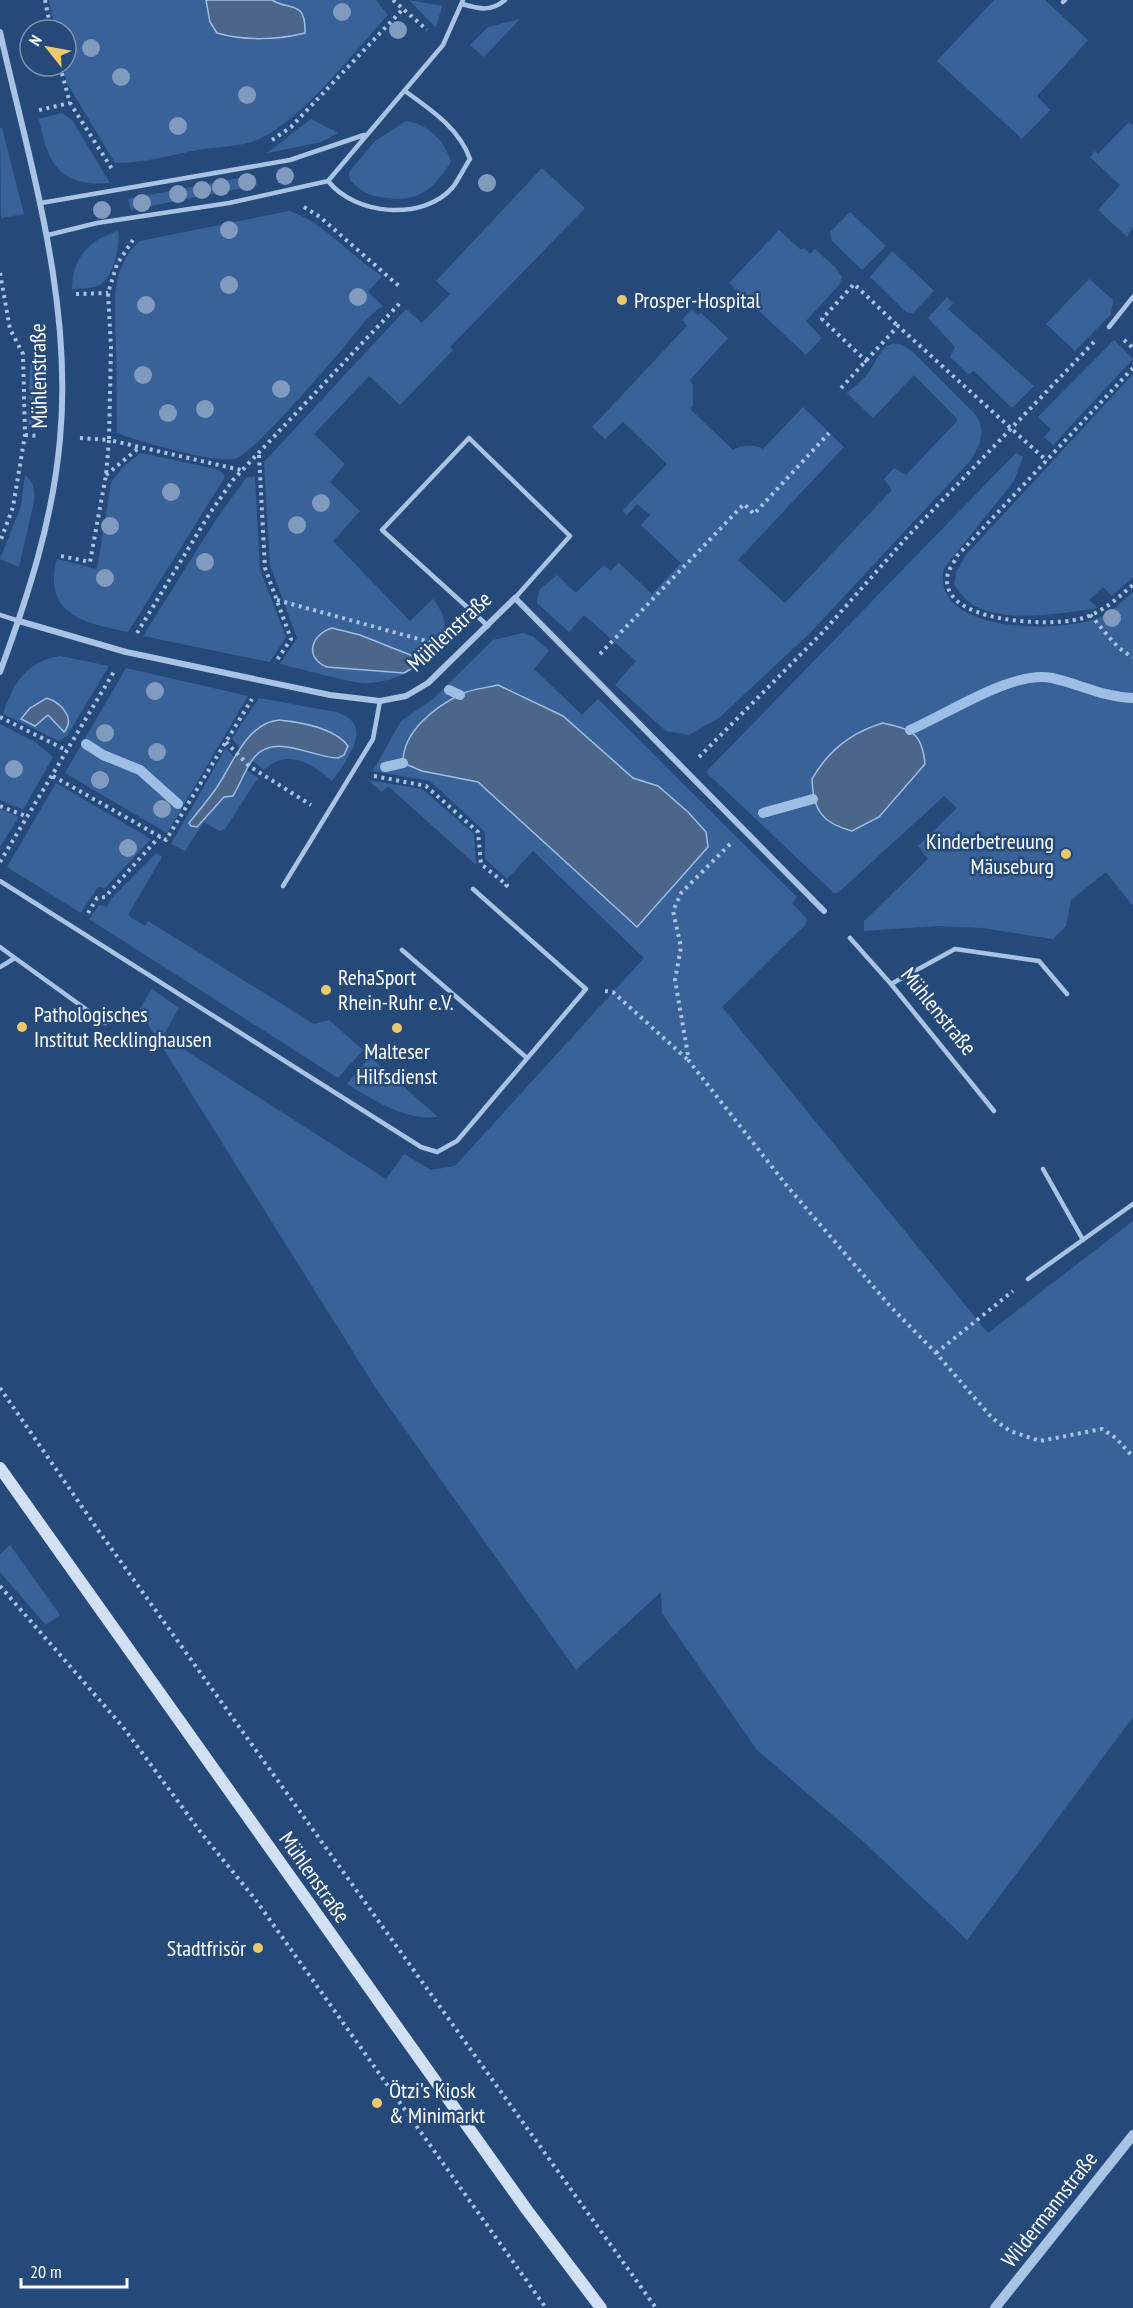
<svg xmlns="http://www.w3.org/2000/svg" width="1133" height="2308" font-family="'PT Sans Narrow',sans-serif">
	<rect width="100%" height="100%" fill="#254a7a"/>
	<path fill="#396398" d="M49 0H376L388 15C355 50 296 129 251 142 234 147 214 147 197 150 169 156 143 163 115 163L67 83 63 66H66V30H55Z
		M409 0 442 6 436 28Z
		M994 0H1045L1088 40 1037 96 1050 110 1022 139 937 61Z
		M520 19 484 57 470 45 488 27Z
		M62 113 72 120 110 183C59 187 48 164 39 119Z
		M311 119 338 133 321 142 267 153Z
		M406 121C428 124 445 141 451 162 432 190 420 202 386 198 369 196 361 192 350 180L349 172 375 141Z
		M1129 122 1133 125V226L1127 237 1098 210 1120 185 1090 157 1095 151 1098 154Z
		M0 128H2L24 214 1 218Z
		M542 168 585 208 450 347 453 350 400 405 369 376 314 434 345 464 330 482 360 511 333 541 410 621 433 599C470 645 412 679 370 683 355 685 299 668 280 664L297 638 270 565 264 462 406 309 422 323 450 294 436 281Z
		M255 175 257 185 131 210 128 199Z
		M289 211C324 222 350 256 382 276L368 292 383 306C366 316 352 338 339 353 322 372 255 451 237 458 219 465 137 441 117 433 116 405 117 378 116 350 116 313 107 269 140 241Z
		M850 212 886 246 862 270 832 241 830 232Z
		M779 230 801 250 804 248 810 254 815 249 836 268 842 277 839 285 806 321 822 338 806 355 729 283Z
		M118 231C120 246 114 275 101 284 94 289 81 288 72 289 72 258 90 239 118 231Z
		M892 251 934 291 913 313 906 312 870 277Z
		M1089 279 1113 300 1111 314 1075 351 1046 324Z
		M947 297 953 303 948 309 1034 386 1012 408 974 371 968 374 950 357 955 347 928 318Z
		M692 309 698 315 701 313 728 338 690 380 693 384V406L690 409 733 450C739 445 756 444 763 449L803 407 844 447 738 560 785 603 892 490 884 479 894 468 906 475 958 420 914 375 873 418 847 393C852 388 860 383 865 377 880 360 883 329 912 351L974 413C987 430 981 444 970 461L810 633 719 718 689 735 666 731 615 685 636 661 584 615 569 632 537 603 539 590 557 575 576 593 604 565 611 571 619 563 652 594 681 563 641 525 650 515 637 504 626 516 623 510 667 464 623 422 605 439 592 427 687 326 682 320Z
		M1114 340 1133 359 1053 445 1044 437 1051 429 1038 417Z
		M30 363H44L43 430 28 429Z
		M1133 374V577L1112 596 1103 587 1089 600 1098 608C1064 613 1015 622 982 609 969 605 962 595 954 585L956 572 966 555Z
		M141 453 215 469 223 473 225 477 128 632C85 623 42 615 57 559L97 569 111 482 124 466Z
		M1016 453 1023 457 1014 481 944 568C929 634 1062 634 1101 617 1112 612 1123 600 1133 592V906L1106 872 1071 900 1066 926 1053 939 982 928 937 926 864 931V921L928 859 918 846 957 808 944 796 839 892 834 893 706 772Z
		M25 475C34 482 35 490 34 501L19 567 0 559 21 506Z
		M247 477H255L260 570 286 637 270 662 143 636 217 518Z
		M523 633 534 637 549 651 534 669 582 715 598 699 797 897 792 903 807 919 805 925 722 1007 988 1333 1133 1221V1717L967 1940 865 1843 757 1750 662 1613 661 1592 576 1670 377 1390 139 1010 152 989 179 1008 163 1036 386 1179 404 1154 431 1170 455 1166 644 958 533 851 507 879 485 859V832L430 781 373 771 401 721 433 699 493 640Z
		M60 656 109 666 67 736 59 741 3 714C13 684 26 661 60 656Z
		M126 668 248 696 167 833 65 773Z
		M259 698 336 712C377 724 346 761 332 781 312 763 286 748 264 770L244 754 232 738Z
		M0 724 35 742 53 757 23 810 0 800Z
		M226 748 245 769 258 778 225 829 219 831 204 822 185 851 171 844Z
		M368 780 422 789 474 834 476 865 388 786 382 792Z
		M56 783 151 839 105 888 98 887 81 913 7 867Z
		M0 809 19 817 0 847Z
		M156 853 162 857 128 915 145 926 148 921 314 1024 329 1020 363 1050 338 1078 89 919 99 905 107 907 111 899Z
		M370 1057 438 1117C405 1121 374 1100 347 1084Z
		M10 1545 60 1615 46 1625 0 1572V1554Z"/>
	<path fill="#4b6689" stroke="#9dbee5" stroke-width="1.5" d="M206 0H272C290 11 306 0 305 33 278 40 244 41 217 33L210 22Z
		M332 628 360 635 418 658 414 667 404 673 327 667C303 657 312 634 332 628Z
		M498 685 563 716 633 778 658 786 688 812 706 832 708 847 637 927 478 782 422 771 403 763C402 732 435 707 461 694 472 689 486 688 498 685Z
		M47 698C61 703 76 718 64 732L48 715 35 726 21 719 30 708Z
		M279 720C299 722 335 728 348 746L344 755 338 758C312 758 273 731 253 759 245 770 240 784 233 796L224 797 197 827 191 826 189 823C198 812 207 801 215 790 232 766 246 723 279 720Z
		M883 723C912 730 922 732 925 764L879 817 852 831C822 823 813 810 812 779 828 751 852 732 883 723Z"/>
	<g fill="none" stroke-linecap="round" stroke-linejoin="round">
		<path stroke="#9dbee5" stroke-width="10" d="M449 690 460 695
			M910 730C948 714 1012 670 1052 678 1080 684 1103 697 1132 698
			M86 744 103 755 140 770 178 804
			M385 767 403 763
			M763 813 813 799"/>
		<path stroke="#a9c3e4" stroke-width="4" stroke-dasharray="3 4.5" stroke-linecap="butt" d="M45 0 51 30
			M393 0 427 30
			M60 66 70 103 112 169
			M39 110 70 103
			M272 140 291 127 403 9
			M304 207 320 217 400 287
			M0 273 10 329 23 354 25 435 13 507 0 542
			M76 294 108 293
			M1124 340 1133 348
			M867 362 822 319 854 284 898 326
			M1133 368 957 556C955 561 950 567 948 573 935 623 1050 627 1079 619 1101 614 1116 599 1133 585
			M841 388 898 326 1047 461
			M25 435 39 436
			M80 438 109 440 111 347 108 293 117 264 133 240
			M259 455 265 568 291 639 275 663
			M106 475 140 447
			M61 556 90 562 106 475 109 440 241 470
			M277 600 437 644
			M1090 615C1105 630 1114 648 1133 657
			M137 633 210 513 233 480 400 303
			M600 654 744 504 754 514 829 433
			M0 717 66 750
			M226 742 249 766 311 805
			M699 757 823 632 908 536 1095 341
			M53 776 166 840 252 699
			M374 776 426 786 478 832 481 864 507 885 503 889
			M0 806 28 817
			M730 844 681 893 673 911 681 947 675 980 689 1061 787 1186 890 1306 936 1353 992 1418 1010 1431 1040 1441 1102 1429 1116 1438 1133 1457
			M0 862 115 670
			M88 913 97 898 105 897 160 836
			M605 991 613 992 688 1060
			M936 1353 1013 1291
			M0 1388 98 1530 656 2308
			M0 1586 123 1727 202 1834 255 1899 546 2308"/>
		<path stroke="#a9c3e4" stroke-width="4.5" d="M1063 2 1065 0
			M462 4C479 9 491 12 505 0
			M328 181C355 215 423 222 453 187 459 179 464 168 470 159 459 128 431 110 405 91
			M41 203 290 160 364 135
			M48 235 97 223 229 203 328 181 443 45 463 0
			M1109 327 1133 297
			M0 615 19 621
			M488 626 382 530 469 438 570 536 515 598
			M0 881 421 1147 437 1152 457 1141 586 989 473 889
			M283 886 373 739 380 701
			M850 938 891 984 994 1111
			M0 947 15 958 0 967
			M402 950 527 1058
			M15 958 105 1023
			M891 984 955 949 1039 961 1067 994
			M1043 1169 1083 1240
			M1028 1279 1133 1204"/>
		<path stroke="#a9c3e4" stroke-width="6" d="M0 32C30 165 73 301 60 439 53 520 28 596 0 672
			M19 621 126 652 330 695 380 701 406 696 428 683 515 598 824 911"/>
		<path stroke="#a9c3e4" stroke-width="10" d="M995 2308 1133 2135"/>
		<path stroke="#d2e0f4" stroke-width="12" d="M0 1468 527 2210 601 2308"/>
	</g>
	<g fill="#809bbd">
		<circle cx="342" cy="12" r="9"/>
		<circle cx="398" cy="30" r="9"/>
		<circle cx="91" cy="48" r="9"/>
		<circle cx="121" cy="77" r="9"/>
		<circle cx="247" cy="95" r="9"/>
		<circle cx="178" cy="126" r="9"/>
		<circle cx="285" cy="176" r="9"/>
		<circle cx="247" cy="182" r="9"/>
		<circle cx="487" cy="183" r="9"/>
		<circle cx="221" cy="187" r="9"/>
		<circle cx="202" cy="190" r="9"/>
		<circle cx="178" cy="194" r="9"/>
		<circle cx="142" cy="203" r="9"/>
		<circle cx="102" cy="210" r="9"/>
		<circle cx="229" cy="230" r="9"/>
		<circle cx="229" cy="285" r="9"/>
		<circle cx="358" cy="297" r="9"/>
		<circle cx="146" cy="305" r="9"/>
		<circle cx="143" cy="375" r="9"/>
		<circle cx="281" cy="389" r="9"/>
		<circle cx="205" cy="409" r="9"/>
		<circle cx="168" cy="413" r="9"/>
		<circle cx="171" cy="492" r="9"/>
		<circle cx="321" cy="503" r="9"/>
		<circle cx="297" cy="525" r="9"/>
		<circle cx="110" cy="526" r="9"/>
		<circle cx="205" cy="562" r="9"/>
		<circle cx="105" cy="578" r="9"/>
		<circle cx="1112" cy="618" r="9"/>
		<circle cx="155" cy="691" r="9"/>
		<circle cx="105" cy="733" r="9"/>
		<circle cx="157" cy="752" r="9"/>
		<circle cx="14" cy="769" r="9"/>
		<circle cx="100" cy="780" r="9"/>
		<circle cx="162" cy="809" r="9"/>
		<circle cx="128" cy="848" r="9"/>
	</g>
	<g fill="#edc96d" stroke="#254a7a" stroke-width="2">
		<circle cx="622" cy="300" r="6"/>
		<circle cx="1066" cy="854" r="6"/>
		<circle cx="326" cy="990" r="6"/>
		<circle cx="22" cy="1027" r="6"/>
		<circle cx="397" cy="1028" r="6"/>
		<circle cx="258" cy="1948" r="6"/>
		<circle cx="377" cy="2103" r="6"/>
	</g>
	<g text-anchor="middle" stroke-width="5" stroke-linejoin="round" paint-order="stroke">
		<g font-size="22" fill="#fff" stroke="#254a7a" text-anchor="start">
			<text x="634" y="308">Prosper-Hospital</text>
			<text x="1054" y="849" text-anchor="end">Kinderbetreuung<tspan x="1054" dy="25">Mäuseburg</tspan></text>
			<text x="338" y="985">RehaSport<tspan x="338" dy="25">Rhein-Ruhr e.V.</tspan></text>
			<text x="34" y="1022">Pathologisches<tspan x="34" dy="25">Institut Recklinghausen</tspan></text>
			<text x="397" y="1059" text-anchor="middle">Malteser<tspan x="397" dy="25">Hilfsdienst</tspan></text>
			<text x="246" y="1956" text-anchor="end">Stadtfrisör</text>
			<text x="389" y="2098">Ötzi's Kiosk<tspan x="389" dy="25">&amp; Minimarkt</tspan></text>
		</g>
		<g font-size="22" fill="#fff" stroke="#254a7a">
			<text transform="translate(38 376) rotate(-91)" y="8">Mühlenstraße</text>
			<text transform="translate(449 631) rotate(-43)" y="8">Mühlenstraße</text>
			<text transform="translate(939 1011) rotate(51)" y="8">Mühlenstraße</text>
			<text transform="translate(315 1877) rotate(55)" y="8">Mühlenstraße</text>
			<text transform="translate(1049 2209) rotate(-52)" y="8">Wildermannstraße</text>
		</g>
	</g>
	<g transform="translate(48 48) rotate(301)"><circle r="28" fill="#254a7a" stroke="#7c92af" stroke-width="1.5"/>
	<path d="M0-4.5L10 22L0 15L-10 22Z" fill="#edc96d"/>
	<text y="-9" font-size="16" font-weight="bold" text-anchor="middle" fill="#ffffff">N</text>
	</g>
	<path d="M21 2278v9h106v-9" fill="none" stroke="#ffffff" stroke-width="3"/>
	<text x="30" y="2278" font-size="18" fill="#ffffff" stroke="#254a7a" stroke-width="4.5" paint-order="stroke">20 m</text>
</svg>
